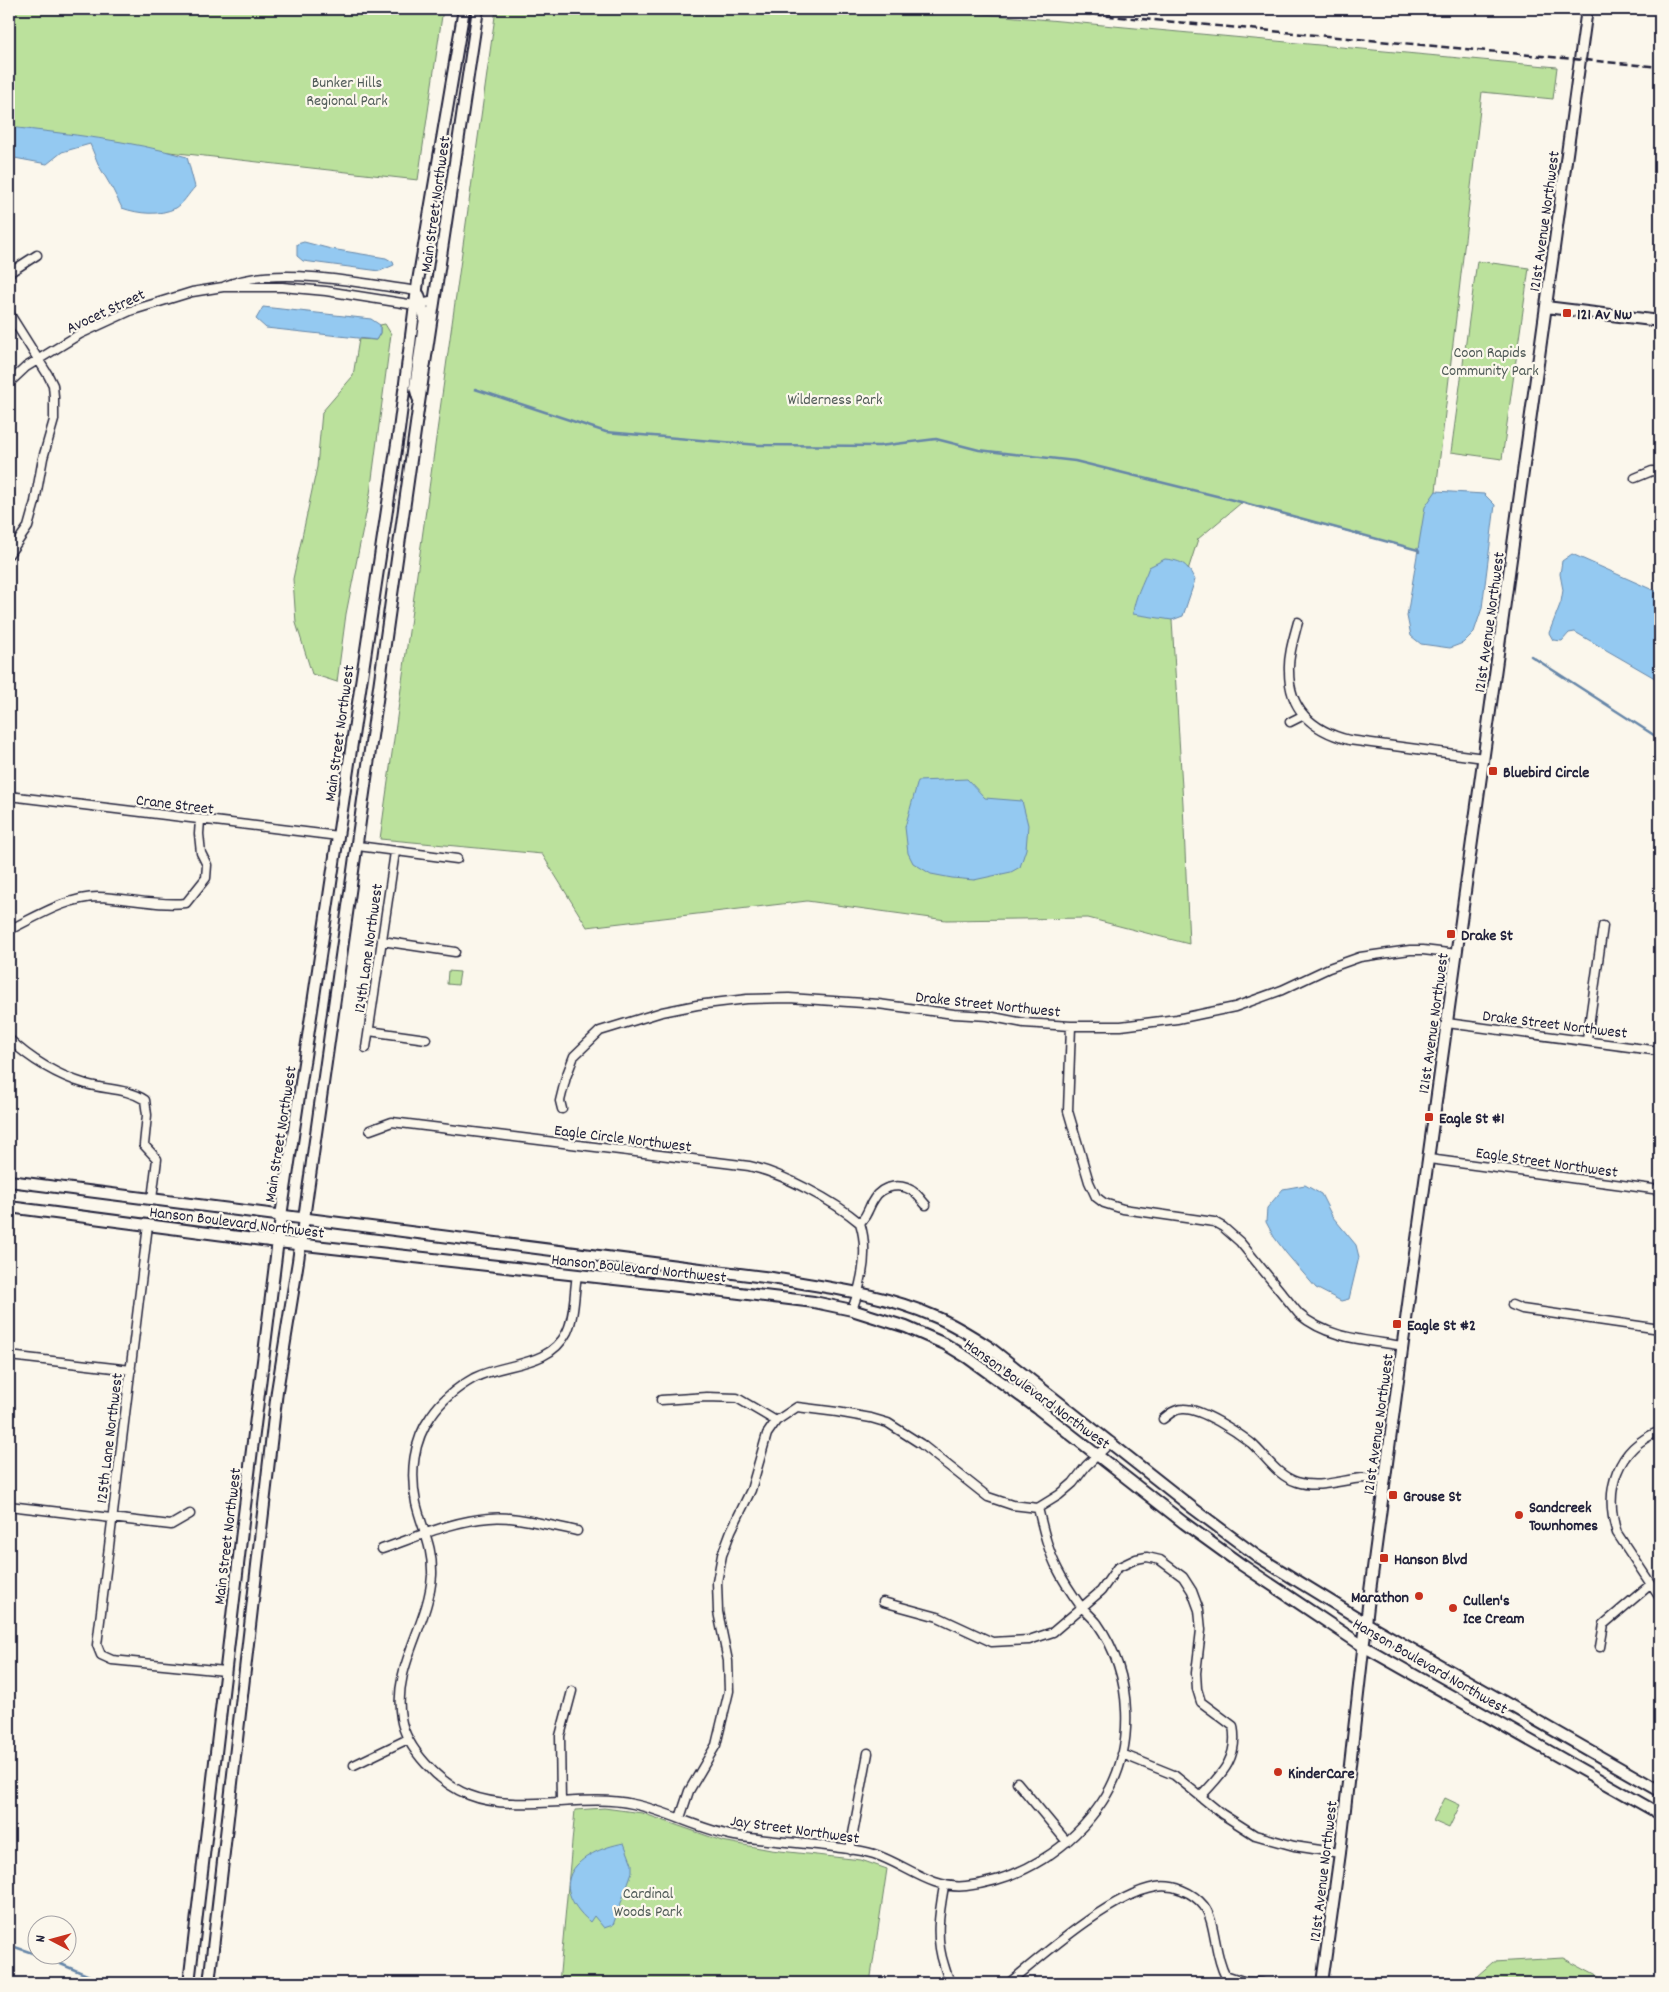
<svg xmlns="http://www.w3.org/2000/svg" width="1669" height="1992" font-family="Dekko,sans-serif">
	<rect width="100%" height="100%" fill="#fbf7ec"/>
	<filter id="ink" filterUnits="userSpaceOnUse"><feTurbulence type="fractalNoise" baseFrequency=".02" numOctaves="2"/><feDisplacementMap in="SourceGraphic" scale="10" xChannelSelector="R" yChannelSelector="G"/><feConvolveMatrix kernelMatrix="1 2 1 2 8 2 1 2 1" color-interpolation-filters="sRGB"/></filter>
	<g filter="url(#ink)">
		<path fill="#bbe19c" stroke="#6e826c" d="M9 9H443L418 180 9 134Z
			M496 9H930L1557 67 1553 99 1482 92 1436 491 1418 550 1241 503 1198 539 1172 620 1183 804 1189 944 1088 918 946 920 807 901 587 927 542 854 380 839Z
			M1477 261 1529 268 1502 459 1451 452Z
			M385 324 391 334 370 494 346 614 337 682 312 674 296 623 293 579 317 467 322 412 353 376 359 339 376 340 380 333V325Z
			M448 971 460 972 458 985 447 984Z
			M1445 1798 1460 1805 1449 1828 1433 1821Z
			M604 1808 642 1813 722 1841 771 1850 861 1860 887 1869 870 1983H792L763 1980 762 1983H559L575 1810Z
			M1563 1958 1610 1983H1469L1493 1962Z"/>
		<path fill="#94c9f1" stroke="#6686a8" d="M9 127C69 134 129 140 187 157L195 187C189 193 183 204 176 208 159 216 139 214 122 208L112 188 99 166 90 144 62 152 47 164 9 157Z
			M304 242 331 249 386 258 393 262 394 265 380 271 303 261 297 256V244Z
			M263 307 371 319 380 325V333L376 340 266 328 256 319Z
			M1436 491 1484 494 1495 505 1482 608 1474 632 1463 643 1450 648 1421 644 1411 636 1407 616 1425 507Z
			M1572 554 1655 591H1660V681L1575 632 1569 633 1562 641 1553 640 1549 633 1561 602 1563 590 1560 574 1562 561Z
			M1165 559C1183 561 1187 564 1195 580L1183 616 1172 620 1133 614C1134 598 1143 583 1149 567Z
			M967 779 985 798 1022 801 1028 825 1026 849 1020 867 1011 872 974 880 952 878 931 874 913 863 908 853 905 827 918 781Z
			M1305 1185 1321 1194 1332 1216 1356 1245 1359 1257 1349 1299 1341 1301 1316 1288 1286 1253 1274 1237 1266 1222 1267 1208 1283 1189Z
			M624 1843 632 1864V1872L613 1925 604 1928 594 1916 590 1922C545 1882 577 1852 624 1843Z"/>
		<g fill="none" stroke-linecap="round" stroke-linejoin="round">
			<path stroke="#6686a8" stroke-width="2.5" d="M475 389 606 432 759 445 879 446 936 439 979 450 1075 461 1241 502 1418 550 1419 552
				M1531 656 1660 739
				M9 1945 44 1957 106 1983"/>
			<defs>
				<path id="street" d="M9 273 37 255
					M225 286C277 264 362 284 418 291
					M9 313 48 375 53 385 54 397V420L43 458 35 502 28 527 9 554
					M9 383 26 367 80 334 130 311 192 292 223 287H282L326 291 415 305 435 301
					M1635 478 1652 471 1660 472
					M1298 622C1294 637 1288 655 1289 671 1289 710 1313 731 1349 740L1484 758
					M1290 722 1304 715
					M9 796 338 836
					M358 846 457 859
					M9 930C36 917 67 897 98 897 128 898 157 906 186 903L206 878 207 865 201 853 199 834 200 820
					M382 941 455 952
					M1447 1023 1660 1051
					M1071 1026 1068 1111 1089 1182 1096 1197 1104 1203 1123 1209 1214 1222 1223 1227 1240 1242 1299 1314C1328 1339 1367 1340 1403 1346
					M369 1031 426 1039
					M9 1039C30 1059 58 1076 86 1084 106 1090 127 1088 145 1100L147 1115 144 1145 157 1159 152 1199
					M1587 1040 1603 926
					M366 1048 395 852
					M562 1109 560 1101 566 1077 574 1056 600 1031 662 1012 697 1005 747 999 789 998 878 1004 954 1014 988 1016 1024 1023 1071 1026H1121L1177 1019 1235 1007 1282 990 1329 968 1360 957 1410 950H1423L1457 954
					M370 1130 392 1122 749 1166C782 1173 834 1201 860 1223
					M1429 1159 1660 1190
					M148 1225 97 1645 101 1655 112 1660 225 1671
					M577 1275C574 1293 575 1315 567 1332 549 1368 505 1362 474 1378 458 1387 441 1401 431 1416 413 1441 410 1473 416 1503 422 1529 433 1546 432 1575 429 1625 392 1666 401 1718 406 1749 440 1784 469 1795 517 1814 583 1793 633 1804 668 1811 700 1830 735 1836 768 1841 801 1843 834 1847 847 1849 862 1850 874 1854 905 1864 932 1890 966 1886 1021 1880 1071 1848 1102 1802 1137 1750 1133 1674 1097 1623 1092 1617 1085 1611 1080 1605 1072 1594 1064 1582 1058 1570 1048 1551 1043 1529 1038 1508
					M1512 1305 1522 1309 1660 1329
					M852 1310C862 1283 869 1251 860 1223 870 1212 867 1209 874 1199 882 1185 902 1182 915 1193 919 1196 922 1201 926 1205
					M9 1356 131 1370
					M661 1400 707 1397 737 1398 776 1421
					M1163 1419C1169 1414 1175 1409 1183 1409 1201 1408 1237 1432 1251 1443 1266 1456 1277 1476 1297 1482 1318 1489 1341 1480 1362 1478 1370 1478 1377 1479 1385 1480
					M1660 1431C1617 1448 1603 1490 1617 1533L1660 1598
					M9 1506 171 1525 190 1514
					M382 1549C417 1537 452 1521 489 1518 513 1515 553 1526 577 1531
					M883 1602 938 1617 992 1642 1029 1640 1053 1632 1101 1591 1117 1568 1136 1559 1147 1557 1160 1560 1183 1577 1192 1591 1199 1610 1201 1630 1196 1673 1197 1689 1201 1702 1233 1726C1239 1758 1222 1774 1201 1796
					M1600 1647 1604 1624 1651 1584
					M1122 1754 1174 1775 1222 1814 1255 1835 1294 1846 1340 1853
					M354 1765 408 1739
					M1017 1782 1067 1842
					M561 1802 560 1736 572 1691
					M680 1818 689 1791 716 1745 729 1691 728 1661 718 1612 717 1582 722 1555 731 1531 751 1490 767 1434 776 1421 797 1407 837 1412 871 1418 888 1423 921 1444 988 1497 1012 1505 1038 1508 1059 1495 1073 1483 1086 1466 1111 1442
					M850 1850 868 1753
					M944 1886C939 1914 935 1938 944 1965 946 1971 947 1978 952 1983
					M1009 1983C1044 1954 1112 1894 1156 1887 1173 1884 1193 1892 1204 1906 1216 1922 1214 1955 1225 1975L1246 1982 1262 1983"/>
				<path id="secondary" d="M1546 307 1660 321
					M418 398 415 387 425 318 419 295
					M9 1181 772 1278C826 1287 884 1294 936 1317 955 1325 972 1336 989 1347L1194 1509 1257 1556 1366 1623 1660 1791
					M9 1207 278 1242 715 1290 814 1302 852 1310 906 1327 945 1344 968 1358 1037 1408 1184 1523 1242 1565 1363 1646 1660 1814
					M189 1983 244 1514 281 1216 399 430 418 281 464 9
					M209 1983 277 1391 298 1261 419 403 478 9
					M1322 1983 1340 1853 1368 1606 1409 1297 1587 9"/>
			</defs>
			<use href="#street" stroke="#22223b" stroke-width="11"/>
			<use href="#secondary" stroke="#22223b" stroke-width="14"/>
			<use href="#street" stroke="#fbf7ec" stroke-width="8"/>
			<use href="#secondary" stroke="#fbf7ec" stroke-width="10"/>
			<path stroke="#22223b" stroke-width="2.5" stroke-dasharray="8 4" stroke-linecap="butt" d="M1035 9 1660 67"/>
		</g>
	</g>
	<g fill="#c8321e" stroke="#fbf7ec" stroke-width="2">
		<rect x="1562" y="308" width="10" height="10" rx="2.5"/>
		<rect x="1488" y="766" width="10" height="10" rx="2.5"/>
		<rect x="1446" y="929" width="10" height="10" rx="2.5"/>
		<rect x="1424" y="1112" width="10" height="10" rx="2.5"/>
		<rect x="1392" y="1319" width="10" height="10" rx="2.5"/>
		<rect x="1388" y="1490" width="10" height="10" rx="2.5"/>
		<circle cx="1519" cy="1515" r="5"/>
		<rect x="1379" y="1553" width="10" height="10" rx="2.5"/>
		<circle cx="1419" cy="1596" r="5"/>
		<circle cx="1453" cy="1608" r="5"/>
		<circle cx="1278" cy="1772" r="5"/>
	</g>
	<g text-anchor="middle" stroke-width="4.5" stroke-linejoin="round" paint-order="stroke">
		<g font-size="16" fill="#505b58" stroke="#fbf7ec">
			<text x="347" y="87">Bunker Hills<tspan x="347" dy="18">Regional Park</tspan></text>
			<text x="1490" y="357">Coon Rapids<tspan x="1490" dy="18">Community Park</tspan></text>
			<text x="835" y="404">Wilderness Park</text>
			<text x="648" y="1898">Cardinal<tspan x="648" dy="18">Woods Park</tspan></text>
		</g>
		<g font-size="16" fill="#22223b" stroke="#fbf7ec">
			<text transform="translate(434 204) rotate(-82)" y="6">Main Street Northwest</text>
			<text transform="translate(1543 221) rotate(-82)" y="6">121st Avenue Northwest</text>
			<text transform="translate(105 310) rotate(-25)" y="6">Avocet Street</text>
			<text transform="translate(1488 622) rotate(-82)" y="6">121st Avenue Northwest</text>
			<text transform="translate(338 733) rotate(-82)" y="6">Main Street Northwest</text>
			<text transform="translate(175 803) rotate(7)" y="6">Crane Street</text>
			<text transform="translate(367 948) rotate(-82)" y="6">124th Lane Northwest</text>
			<text transform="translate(988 1003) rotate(6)" y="6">Drake Street Northwest</text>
			<text transform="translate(1432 1023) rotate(-82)" y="6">121st Avenue Northwest</text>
			<text transform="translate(1555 1023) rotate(7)" y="6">Drake Street Northwest</text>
			<text transform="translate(279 1134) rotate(-81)" y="6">Main Street Northwest</text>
			<text transform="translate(623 1137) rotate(7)" y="6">Eagle Circle Northwest</text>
			<text transform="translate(1547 1161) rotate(8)" y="6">Eagle Street Northwest</text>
			<text transform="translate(237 1221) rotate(7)" y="6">Hanson Boulevard Northwest</text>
			<text transform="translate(639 1267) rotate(6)" y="6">Hanson Boulevard Northwest</text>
			<text transform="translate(1038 1393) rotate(36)" y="6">Hanson Boulevard Northwest</text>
			<text transform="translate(1377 1424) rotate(-82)" y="6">121st Avenue Northwest</text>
			<text transform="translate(108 1438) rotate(-83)" y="6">125th Lane Northwest</text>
			<text transform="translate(226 1536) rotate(-83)" y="6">Main Street Northwest</text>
			<text transform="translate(1431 1665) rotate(30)" y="6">Hanson Boulevard Northwest</text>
			<text transform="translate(795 1828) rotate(8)" y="6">Jay Street Northwest</text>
			<text transform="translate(1322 1871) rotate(-83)" y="6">121st Avenue Northwest</text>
		</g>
		<g font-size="16" font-weight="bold" fill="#22223b" stroke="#fbf7ec" text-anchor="start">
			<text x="1577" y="319">121 Av Nw</text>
			<text x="1503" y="777">Bluebird Circle</text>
			<text x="1461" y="940">Drake St</text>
			<text x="1439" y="1123">Eagle St #1</text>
			<text x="1407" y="1330">Eagle St #2</text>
			<text x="1403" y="1501">Grouse St</text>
			<text x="1529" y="1512">Sandcreek<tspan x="1529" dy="18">Townhomes</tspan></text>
			<text x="1394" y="1564">Hanson Blvd</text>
			<text x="1409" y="1602" text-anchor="end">Marathon</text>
			<text x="1463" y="1605">Cullen's<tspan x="1463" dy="18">Ice Cream</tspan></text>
			<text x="1288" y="1778">KinderCare</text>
		</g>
	</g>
	<rect width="1669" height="1992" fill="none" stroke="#fbf7ec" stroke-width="30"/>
	<rect x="15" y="15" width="1639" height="1962" fill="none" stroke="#22223b" stroke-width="2" filter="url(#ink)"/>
	<g transform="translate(52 1940) rotate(276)"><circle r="24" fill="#fbf7ec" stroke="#a4a2a5"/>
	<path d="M0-4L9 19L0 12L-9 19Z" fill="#c8321e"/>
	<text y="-8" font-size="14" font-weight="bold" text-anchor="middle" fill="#22223b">N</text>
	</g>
</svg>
